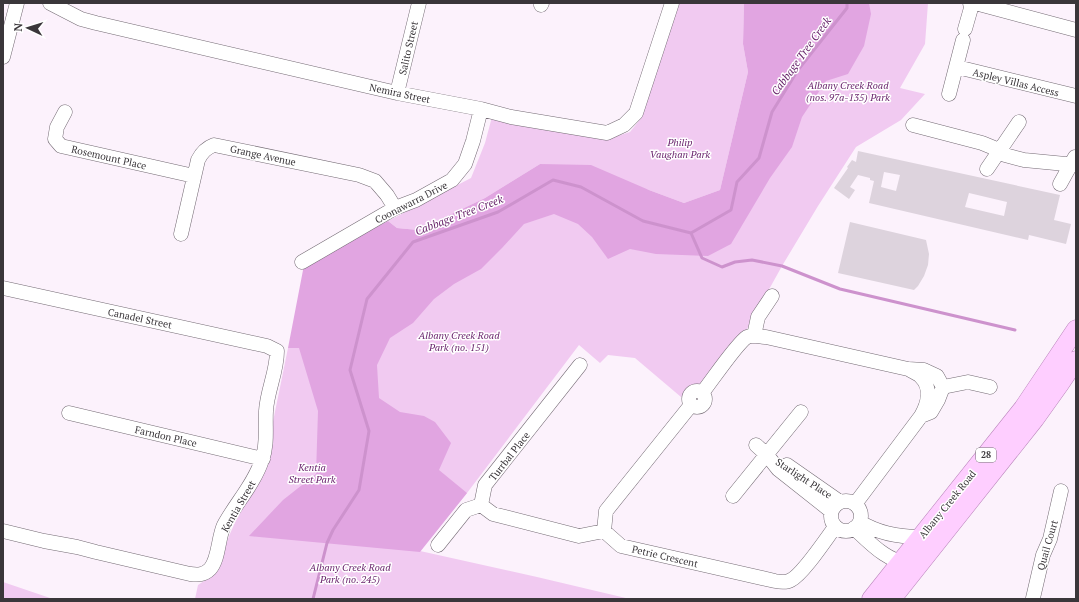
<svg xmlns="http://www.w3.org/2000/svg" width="1079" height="602" font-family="'PT Serif',serif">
	<rect width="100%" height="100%" fill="#fcf2fc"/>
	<path fill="#f1caf1" d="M677 3H744L743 44 748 72 720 190 684 203 649 190 540 164 485 198 418 230 397 228 388 221 471 178 485 143 492 117 611 138 630 132 642 117Z
		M847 3H928L925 44 900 88 925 94 901 120 856 147 818 206 782 266 747 329 703 382 689 388 681 397 635 358 608 355 600 363 579 345 467 493 420 551 537 577 630 599H195L198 585 213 575 219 565 229 536 267 451 288 348H299L553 180 691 233Z
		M3 582 53 599H3Z"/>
	<path fill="#e1a5e1" d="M744 3H869L871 14 864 46 848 74 826 81 802 117 792 147 770 178 731 244 708 256 656 254 630 249 608 259 592 237 578 224 554 214 524 224 502 248 481 269 454 284 434 299 413 323 390 338 377 365 379 398 400 412 424 416 435 422 451 443 439 470 467 493 420 552 249 536 283 500 316 474 318 411 299 348H288L304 265 388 221 397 228 418 230 485 198 540 164 591 165 649 190 684 203 720 190 748 72 743 44Z"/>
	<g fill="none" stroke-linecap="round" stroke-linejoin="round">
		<path stroke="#cd92cd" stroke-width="3" d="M691 233 702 258 722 267 735 262 752 260 782 266 840 289 1015 330
			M313 599 327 543 333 530 359 490 369 431 350 370 367 299 413 242 498 212 553 180 581 187 643 221 691 233 731 210 737 182 759 158 772 112 798 70 847 8V3"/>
	</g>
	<path fill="#ddd3dd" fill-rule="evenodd" d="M858 151 1060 195 1054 220 1071 224 1066 244 1029 235 1028 240 869 203 874 181 870 180V178L858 175 850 187 855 190 849 199 834 188 848 168 847 167 852 160 856 162ZM884 172 900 175 896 191 881 187ZM969 193 1007 202 1004 216 965 207Z
		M850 222 926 240 929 254 928 265 924 276 918 286 914 290 838 273Z"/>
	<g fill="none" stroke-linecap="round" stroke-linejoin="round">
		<defs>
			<path id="minor" d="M50 3 81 19 96 23 397 93 481 109 511 117 607 133 624 125 636 113 672 3
				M975 3 1076 30
				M541 5 542 3
				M965 29 971 8 970 3
				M3 57 17 3
				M957 67 1076 96
				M397 93 419 3
				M949 94 963 40
				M65 112 57 127 55 139 61 146 194 176
				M913 125 982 143 999 150 1005 155 1024 160 1076 165
				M987 169 1019 122
				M1060 184 1075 157
				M181 234 198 160C202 152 206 148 214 145L359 175 375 181 387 195 395 208
				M302 262 395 208 416 200 452 180 465 164 473 141 481 109
				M3 288 267 346 277 351C277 372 267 391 266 411 265 427 268 444 262 460 254 484 236 503 224 525 218 538 219 559 210 569 204 575 198 575 190 574L96 552 77 547 44 541 3 531
				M754 336 758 317 772 296
				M580 365 485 485 481 505 493 514 579 536 604 531
				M943 387 968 382 990 387
				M689 399a8 8 0 1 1 16 0a8 8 0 1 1-16 0Z
				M702 393C711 382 737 343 747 337 753 334 760 337 766 337L908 369 924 370 937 376 943 387 938 400 931 412 921 416
				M691 405 606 511 604 531 621 546 775 581C780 582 786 583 791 580 803 574 826 539 835 527
				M69 413 263 459
				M756 445 767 455 778 469 831 511
				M787 465 840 502
				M733 496 801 412
				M831 516a15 15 0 1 1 30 0a15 15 0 1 1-30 0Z
				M855 504 921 416C928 404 932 388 921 377 919 374 913 372 910 370
				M860 522C878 533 898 537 920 537
				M854 528C867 540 892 567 910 561
				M438 545 466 510 481 505
				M1033 598 1043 555 1050 539 1061 491"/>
			<path id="major" d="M871 599 1023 408 1076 329
				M892 599 1035 419 1060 384 1076 360"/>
		</defs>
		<use href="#minor" stroke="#746b74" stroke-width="15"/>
		<use href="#major" stroke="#b984ba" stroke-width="19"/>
		<use href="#minor" stroke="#fff" stroke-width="14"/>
		<use href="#major" stroke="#feceff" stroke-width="18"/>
	</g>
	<g text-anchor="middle" stroke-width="3" stroke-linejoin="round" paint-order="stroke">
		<rect fill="#fff" stroke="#757275" stroke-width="1" x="976" y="448" width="20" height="14" rx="3"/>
		<g font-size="9" font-weight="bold" fill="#3a363a">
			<text x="986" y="458">28</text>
		</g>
		<g font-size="10" fill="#3a363a" stroke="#fff">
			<text transform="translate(408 48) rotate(-77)" y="4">Salito Street</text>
			<text transform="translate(1016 82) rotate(14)" y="4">Aspley Villas Access</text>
			<text transform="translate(400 93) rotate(12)" y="4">Nemira Street</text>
			<text transform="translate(263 155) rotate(12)" y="4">Grange Avenue</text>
			<text transform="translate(109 157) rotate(13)" y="4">Rosemount Place</text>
			<text transform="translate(411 202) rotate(-27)" y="4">Coonawarra Drive</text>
			<text transform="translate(140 318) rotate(12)" y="4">Canadel Street</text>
			<text transform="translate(166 436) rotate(13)" y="4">Farndon Place</text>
			<text transform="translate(509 456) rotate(-52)" y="4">Turrbal Place</text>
			<text transform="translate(804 478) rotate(33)" y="4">Starlight Place</text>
			<text transform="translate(947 504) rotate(-51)" y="4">Albany Creek Road</text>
			<text transform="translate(238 506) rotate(-60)" y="4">Kentia Street</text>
			<text transform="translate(1047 545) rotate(-74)" y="4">Quail Court</text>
			<text transform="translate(665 556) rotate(13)" y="4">Petrie Crescent</text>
		</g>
		<g font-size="10" font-style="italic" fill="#6c276f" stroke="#fff">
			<text x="848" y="89">Albany Creek Road<tspan x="848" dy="12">(nos. 97a-135) Park</tspan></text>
			<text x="680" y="146">Philip<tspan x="680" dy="12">Vaughan Park</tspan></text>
			<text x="459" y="339">Albany Creek Road<tspan x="459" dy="12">Park (no. 151)</tspan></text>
			<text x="312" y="471">Kentia<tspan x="312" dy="12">Street Park</tspan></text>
			<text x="350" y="571">Albany Creek Road<tspan x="350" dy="12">Park (no. 245)</tspan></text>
		</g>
		<g font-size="11" font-style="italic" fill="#641f67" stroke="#fff">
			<text transform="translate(801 56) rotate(-54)" y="4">Cabbage Tree Creek</text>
			<text transform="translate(459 215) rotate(-21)" y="4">Cabbage Tree Creek</text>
		</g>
	</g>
	<rect width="1079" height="602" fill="none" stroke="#3a363a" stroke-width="8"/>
	<g transform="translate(28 28) rotate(274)" stroke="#ffffff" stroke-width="3" paint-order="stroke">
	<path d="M0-3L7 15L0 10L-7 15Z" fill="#3a363a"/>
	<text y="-6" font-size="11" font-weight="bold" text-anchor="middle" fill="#3a363a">N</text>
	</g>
</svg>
